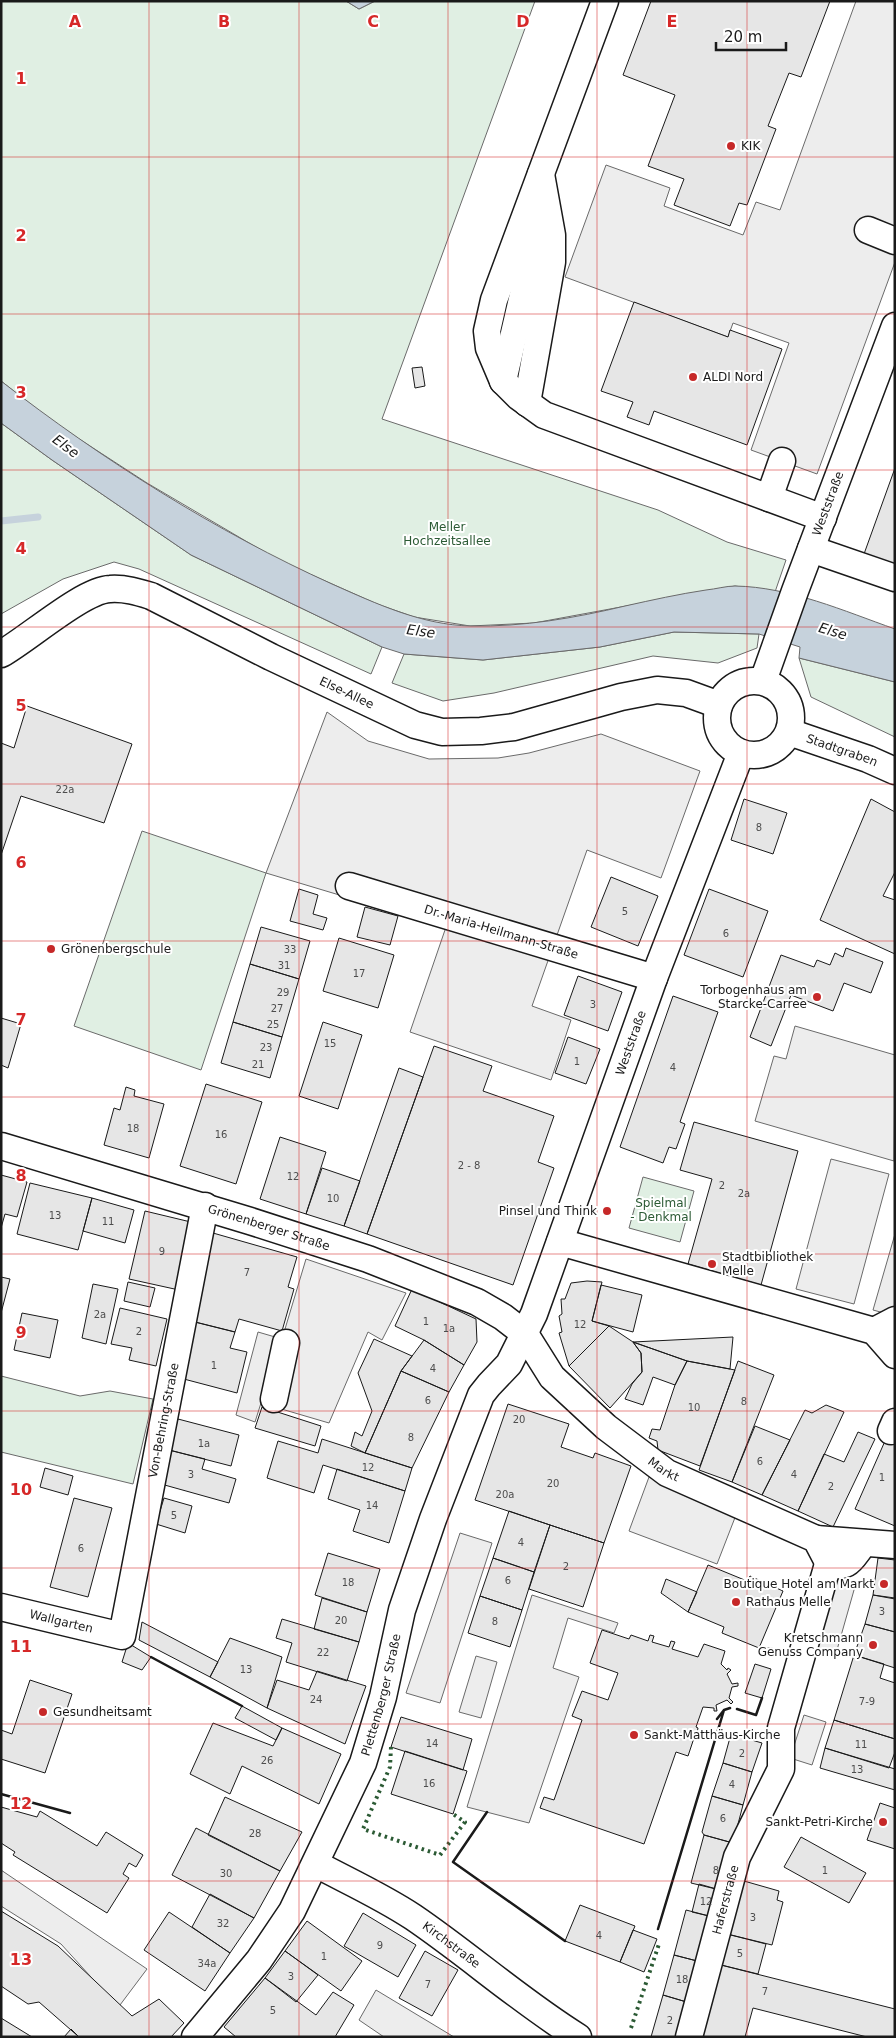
<svg xmlns="http://www.w3.org/2000/svg" width="896" height="2038" font-family="'DejaVu Sans',sans-serif">
	<rect width="100%" height="100%" fill="#fff"/>
	<path fill="#e0efe3" stroke="#6a6a6a" d="M1 1H346L359 9 375 1H535L382 419 658 510 727 542 786 560 775 592 735 586 534 623 470 626 414 617 377 604 278 560 147 483 53 422 1 381Z
		M1 423 52 460 191 555 382 647 371 674 139 569 114 562 63 579 1 614Z
		M674 632 759 634 757 648 718 663 653 656 494 693 443 701 392 683 404 654 483 660 600 647Z
		M799 658 895 682V737L811 697Z
		M142 831 266 873 201 1070 74 1026Z
		M643 1177 694 1191 680 1242 629 1228Z
		M1 1376 80 1396 110 1391 153 1399 133 1484 1 1452Z"/>
	<path fill="#ededed" stroke="#6a6a6a" d="M856 1H895V262L817 474 751 450 789 343 733 323 728 337 565 277 606 165 670 188 664 206 743 235 756 202 780 210Z
		M327 712 368 741 429 759 498 758 529 753 601 734 700 771 661 878 587 850 532 1006 571 1020 551 1080 410 1032 446 927 266 873Z
		M795 1026 895 1055 894 1161 755 1121 774 1056 786 1059Z
		M831 1159 889 1174 854 1304 796 1289Z
		M895 1234V1316L873 1310Z
		M306 1259 406 1293 382 1340 368 1332 329 1423 261 1403 255 1422 236 1415 258 1332 282 1339Z
		M649 1477 736 1515 717 1564 629 1531Z
		M460 1533 492 1543 440 1703 406 1693Z
		M836 1577 856 1583 835 1657 815 1651Z
		M532 1595 618 1623 614 1633 568 1618 553 1668 579 1677 529 1823 467 1807Z
		M476 1656 497 1662 481 1718 459 1712Z
		M804 1715 826 1722 812 1765 790 1758Z
		M1 1870 147 1969 120 2005V2009L61 1944 1 1906Z
		M376 1990 454 2037H384L359 2020Z"/>
	<path fill="#c6d2dc" stroke="#6a6a6a" d="M346 1H375L359 9Z
		M1 381C101 459 217 532 332 584 377 604 422 625 471 626 523 627 575 618 625 606 652 600 679 594 706 590 716 589 726 586 735 586 790 587 844 611 895 629V682L799 658 800 647 759 634 674 632 600 647 483 660 404 654 382 647 191 555 52 460 1 423Z"/>
	<g fill="none" stroke-linecap="round" stroke-linejoin="round">
		<path stroke="#c6d2dc" stroke-width="7" d="M1 521 38 517"/>
	</g>
	<path fill="#e6e6e6" stroke="#1a1a1a" d="M651 1H830L801 77 789 73 768 126 776 129 747 205 739 203 730 226 674 205 684 179 648 166 675 95 623 75Z
		M634 302 728 337 730 330 782 349 747 445 654 411 649 425 627 417 633 402 601 391Z
		M422 367 425 386 415 388 412 368Z
		M895 468V565L864 554Z
		M27 706 132 744 104 823 21 796 1 855V743L14 748Z
		M744 799 787 813 773 854 731 840Z
		M871 799 895 812V872L883 896 895 900V954L820 920Z
		M611 877 658 896 638 946 591 927Z
		M299 889 318 895 313 914 327 918 323 930 290 921Z
		M709 889 768 911 743 977 684 955Z
		M365 907 398 916 390 945 357 937Z
		M261 927 310 941 299 979 250 964Z
		M339 938 394 955 378 1008 323 991Z
		M846 948 883 962 871 993 844 983 833 1011 791 995 771 1046 750 1037 781 955 814 967 817 960 830 965 835 953 843 957Z
		M250 964 299 979 282 1037 233 1022Z
		M578 976 622 992 608 1031 564 1015Z
		M673 996 718 1012 680 1122 685 1124 676 1149 669 1147 663 1163 620 1147Z
		M1 1018 21 1024 8 1068 1 1065Z
		M233 1022 282 1037 270 1078 221 1063Z
		M323 1022 362 1035 338 1109 299 1096Z
		M568 1037 600 1049 586 1084 555 1073Z
		M434 1046 492 1066 483 1091 554 1116 538 1162 554 1168 513 1285 367 1234Z
		M399 1068 423 1077 367 1234 344 1226Z
		M206 1084 262 1102 236 1184 180 1166Z
		M126 1087 135 1090 134 1096 164 1104 149 1158 104 1145 114 1108 120 1110Z
		M694 1122 798 1151 761 1285 688 1264 712 1179 680 1170Z
		M280 1137 326 1152 306 1214 260 1199Z
		M322 1168 360 1181 344 1226 306 1214Z
		M1 1175 27 1182 17 1217 5 1214 1 1228Z
		M30 1183 92 1198 78 1250 17 1234Z
		M92 1198 134 1210 125 1243 83 1231Z
		M145 1211 195 1223 179 1290 129 1279Z
		M213 1233 297 1257 288 1287 294 1289 282 1331 239 1319 235 1332 195 1322Z
		M1 1277 10 1279 1 1313Z
		M587 1281 602 1282 592 1321 609 1326 569 1366 559 1333 562 1332 559 1316 562 1314 561 1299H565L571 1283Z
		M128 1282 155 1288 150 1307 124 1301Z
		M93 1284 118 1289 106 1344 82 1338Z
		M601 1285 642 1295 633 1332 592 1321Z
		M412 1289 476 1319 477 1342 464 1365 424 1340 395 1326Z
		M120 1308 167 1319 156 1366 129 1360 132 1348 111 1344Z
		M22 1313 58 1320 50 1358 14 1350Z
		M195 1322 235 1332 230 1348 247 1352 237 1393 180 1378Z
		M609 1326 633 1342 641 1353 642 1372 610 1408 569 1366Z
		M733 1337 730 1369 687 1361 633 1342Z
		M374 1339 412 1356 401 1371 365 1453 351 1446 355 1432 362 1436 372 1411 358 1373Z
		M424 1340 464 1365 449 1392 401 1371Z
		M633 1342 687 1361 675 1385 653 1377 643 1405 625 1399 632 1384 642 1372 641 1353Z
		M687 1361 735 1370 700 1466 658 1450 657 1441 649 1438 652 1429 660 1430 675 1385Z
		M738 1361 774 1375 732 1482 699 1470Z
		M401 1371 449 1392 412 1468 365 1453Z
		M508 1404 569 1424 561 1447 593 1458 595 1453 631 1466 604 1543 475 1500Z
		M826 1405 844 1412 798 1511 762 1495 805 1410 812 1413Z
		M262 1407 321 1426 315 1446 255 1428Z
		M178 1419 239 1435 231 1466 169 1450Z
		M755 1426 790 1440 762 1495 732 1482Z
		M858 1432 875 1439 833 1527 798 1511 824 1454 844 1462Z
		M322 1439 412 1468 405 1491 323 1465 314 1493 267 1478 278 1441 318 1453Z
		M885 1441 895 1445V1526L855 1509Z
		M169 1450 205 1459 202 1469 236 1479 229 1503 161 1484Z
		M45 1468 73 1476 68 1495 40 1487Z
		M337 1469 405 1491 389 1543 353 1531 360 1510 328 1499Z
		M74 1498 112 1508 88 1597 50 1587Z
		M164 1498 192 1506 185 1533 156 1524Z
		M509 1511 550 1525 534 1572 493 1558Z
		M550 1525 604 1543 583 1607 529 1589Z
		M328 1553 380 1569 367 1612 315 1595Z
		M493 1558 534 1572 522 1610 480 1596Z
		M878 1558 895 1560V1598L873 1595Z
		M708 1565 747 1581 750 1576 783 1591 759 1648 722 1633 724 1627 688 1612Z
		M666 1579 697 1592 688 1612 661 1593Z
		M873 1595 895 1599V1632L865 1624Z
		M480 1596 522 1610 510 1647 468 1633Z
		M322 1598 367 1612 359 1642 314 1629Z
		M282 1619 359 1642 347 1681 286 1662 292 1643 276 1638Z
		M142 1622 218 1662 210 1677 139 1640Z
		M865 1624 895 1632V1668L854 1655Z
		M602 1630 629 1639 631 1635 648 1641 650 1635 654 1636 652 1642 669 1647 671 1641 675 1642 672 1649 698 1657 704 1644 725 1651 721 1664 727 1670 728 1668 731 1670 727 1674 732 1684 738 1683V1686L732 1687 729 1698 733 1702 731 1704 727 1700 716 1705 717 1711H714V1708L703 1707 696 1727 698 1728 697 1733 693 1731 691 1737 694 1738 688 1756 676 1752 644 1844 540 1808 544 1797 554 1800 582 1720 572 1716 582 1691 608 1700 618 1673 590 1663Z
		M230 1638 282 1657 267 1708 210 1677Z
		M128 1643 151 1657 142 1670 122 1662Z
		M854 1655 884 1664 880 1678 895 1683V1739L834 1720Z
		M755 1664 771 1669 762 1698 745 1693Z
		M317 1671 366 1686 345 1744 267 1708 277 1680 309 1690Z
		M30 1680 72 1694 45 1773 1 1759V1730L12 1734Z
		M242 1706 282 1728 276 1740 235 1718Z
		M401 1717 472 1739 463 1770 391 1747Z
		M834 1720 895 1739V1752L889 1768 825 1748Z
		M213 1723 273 1746 282 1728 341 1754 319 1804 242 1766 230 1794 190 1774Z
		M731 1734 762 1743 752 1772 723 1763Z
		M825 1748 895 1769V1790L820 1768Z
		M405 1751 467 1771 453 1814 391 1794Z
		M723 1763 752 1772 743 1805 712 1796Z
		M712 1796 743 1805 733 1843 704 1835 702 1832Z
		M225 1797 302 1832 280 1871 208 1835Z
		M880 1803 895 1808V1849L867 1840Z
		M1 1807 37 1817 40 1811 97 1846 106 1832 143 1855 136 1867 129 1863 123 1874 129 1878 107 1913 13 1855 15 1852 1 1843Z
		M196 1828 280 1871 254 1918 172 1875Z
		M704 1835 733 1843 720 1890 691 1883Z
		M801 1837 866 1873 849 1903 784 1867Z
		M737 1879 779 1891 777 1900 783 1902 772 1945 723 1933Z
		M699 1884 720 1890 713 1917 692 1912Z
		M210 1894 254 1918 230 1953 192 1927Z
		M580 1905 635 1926 620 1962 565 1941Z
		M686 1910 713 1917 701 1962 674 1955Z
		M1 1911 58 1946 132 2016 159 1999 184 2023 171 2037H79L39 2002 28 2004 1 1986Z
		M169 1912 230 1953 205 1991 144 1950Z
		M363 1913 416 1945 398 1977 344 1946Z
		M307 1921 362 1961 341 1991 285 1951Z
		M633 1930 657 1939 644 1972 620 1962Z
		M723 1933 766 1944 758 1974 713 1963Z
		M285 1951 318 1975 296 2002 265 1978Z
		M425 1951 458 1970 432 2016 399 1998Z
		M674 1955 701 1962 690 2003 663 1995Z
		M713 1963 895 2009V2037H867L753 2008 745 2037H707L695 2034Z
		M265 1978 316 2015 333 1992 354 2005 335 2037H236L224 2027Z
		M663 1995 690 2003 680 2037H651Z
		M1 2018 32 2037H1Z
		M71 2029 79 2037H64Z"/>
	<g fill="none" stroke-linecap="round" stroke-linejoin="round">
		<defs>
			<g id="minor">
				<path d="M605 1 494 300 487 331 489 348 503 381 519 397 544 415 823 518"/>
				<path d="M868 230 895 241"/>
				<path d="M503 381 542 213"/>
				<path d="M527 403 552 262V235L541 174"/>
				<path d="M769 498 782 461"/>
				<path d="M811 549 895 578"/>
				<path id="s1" d="M1 654C28 639 83 590 110 589 125 588 138 592 151 596L271 657 415 725 442 732 481 731 514 727 621 697 657 690 686 693 719 705"/>
				<circle cx="754" cy="718" r="37"/>
				<path id="s2" d="M763 681 795 591 895 326"/>
				<path id="s3" d="M789 732 868 759 895 771"/>
				<path id="s4" d="M349 886 654 978"/>
				<path id="s5" d="M1 1146 250 1221 368 1259 477 1302 503 1317 525 1334 552 1377 606 1427 667 1473 816 1539 827 1560 828 1564"/>
				<path d="M560 1242 874 1331 895 1355"/>
				<path d="M874 1331 895 1320"/>
				<path d="M274 1399 286 1343"/>
				<path d="M891 1431 895 1422"/>
				<path d="M816 1539 895 1545"/>
				<path id="s6" d="M1 1607 122 1636 205 1206"/>
				<path id="s7" d="M316 1864C348 1881 383 1897 413 1917 469 1955 520 2001 578 2037"/>
				<path id="s8" d="M195 2037 259 1960 292 1911 363 1763 383 1697 402 1610 433 1519 481 1395 489 1385 509 1364 534 1314 654 978 741 753"/>
				<path id="s9" d="M689 2037 737 1857 781 1769V1728L828 1564C850 1569 851 1559 864 1543"/>
			</g>
		</defs>
		<use href="#minor" stroke="#1a1a1a" stroke-width="29"/>
		<use href="#minor" stroke="#fff" stroke-width="26"/>
		<path stroke="#2b5a34" stroke-width="4" stroke-dasharray="2.5 4" stroke-linecap="butt" d="M391 1747 390 1767 363 1829 440 1855 465 1822 453 1814
			M631 2028 659 1944"/>
		<path stroke="#1a1a1a" stroke-width="2.5" d="M759 1648 772 1649 775 1653
			M151 1657 242 1706
			M737 1709 756 1715 762 1698
			M724 1710 730 1708
			M1 1794 70 1813
			M487 1812 453 1862 565 1941
			M658 1929 724 1710 717 1719"/>
	</g>
	<path fill="none" stroke="#d62828" stroke-width="1" stroke-opacity="0.55" d="M149 1V2037M299 1V2037M448 1V2037M597 1V2037M747 1V2037M1 157H895M1 314H895M1 470H895M1 627H895M1 784H895M1 941H895M1 1097H895M1 1254H895M1 1411H895M1 1568H895M1 1724H895M1 1881H895"/>
	<g fill="#c62828" stroke="#fff" stroke-width="2">
		<circle cx="731" cy="146" r="5"/>
		<circle cx="693" cy="377" r="5"/>
		<circle cx="51" cy="949" r="5"/>
		<circle cx="817" cy="997" r="5"/>
		<circle cx="607" cy="1211" r="5"/>
		<circle cx="712" cy="1264" r="5"/>
		<circle cx="884" cy="1584" r="5"/>
		<circle cx="736" cy="1602" r="5"/>
		<circle cx="873" cy="1645" r="5"/>
		<circle cx="43" cy="1712" r="5"/>
		<circle cx="634" cy="1735" r="5"/>
		<circle cx="883" cy="1822" r="5"/>
	</g>
	<g text-anchor="middle" stroke-width="4" stroke-linejoin="round" paint-order="stroke">
		<g font-size="10" fill="#4d4d4d">
			<text x="65" y="793">22a</text>
			<text x="759" y="831">8</text>
			<text x="625" y="915">5</text>
			<text x="726" y="937">6</text>
			<text x="290" y="953">33</text>
			<text x="284" y="969">31</text>
			<text x="359" y="977">17</text>
			<text x="283" y="996">29</text>
			<text x="593" y="1008">3</text>
			<text x="277" y="1012">27</text>
			<text x="273" y="1028">25</text>
			<text x="330" y="1047">15</text>
			<text x="266" y="1051">23</text>
			<text x="577" y="1065">1</text>
			<text x="258" y="1068">21</text>
			<text x="673" y="1071">4</text>
			<text x="133" y="1132">18</text>
			<text x="221" y="1138">16</text>
			<text x="469" y="1169">2 - 8</text>
			<text x="293" y="1180">12</text>
			<text x="722" y="1189">2</text>
			<text x="744" y="1197">2a</text>
			<text x="333" y="1202">10</text>
			<text x="55" y="1219">13</text>
			<text x="108" y="1225">11</text>
			<text x="162" y="1255">9</text>
			<text x="247" y="1276">7</text>
			<text x="100" y="1318">2a</text>
			<text x="426" y="1325">1</text>
			<text x="580" y="1328">12</text>
			<text x="449" y="1332">1a</text>
			<text x="139" y="1335">2</text>
			<text x="214" y="1369">1</text>
			<text x="433" y="1372">4</text>
			<text x="428" y="1404">6</text>
			<text x="744" y="1405">8</text>
			<text x="694" y="1411">10</text>
			<text x="519" y="1423">20</text>
			<text x="411" y="1441">8</text>
			<text x="204" y="1447">1a</text>
			<text x="760" y="1465">6</text>
			<text x="368" y="1471">12</text>
			<text x="191" y="1478">3</text>
			<text x="794" y="1478">4</text>
			<text x="882" y="1481">1</text>
			<text x="553" y="1487">20</text>
			<text x="831" y="1490">2</text>
			<text x="505" y="1498">20a</text>
			<text x="372" y="1509">14</text>
			<text x="174" y="1519">5</text>
			<text x="521" y="1546">4</text>
			<text x="81" y="1552">6</text>
			<text x="566" y="1570">2</text>
			<text x="508" y="1584">6</text>
			<text x="348" y="1586">18</text>
			<text x="882" y="1615">3</text>
			<text x="341" y="1624">20</text>
			<text x="495" y="1625">8</text>
			<text x="323" y="1656">22</text>
			<text x="246" y="1673">13</text>
			<text x="316" y="1703">24</text>
			<text x="867" y="1705">7-9</text>
			<text x="432" y="1747">14</text>
			<text x="861" y="1748">11</text>
			<text x="742" y="1757">2</text>
			<text x="267" y="1764">26</text>
			<text x="857" y="1773">13</text>
			<text x="429" y="1787">16</text>
			<text x="732" y="1788">4</text>
			<text x="723" y="1822">6</text>
			<text x="255" y="1837">28</text>
			<text x="716" y="1874">8</text>
			<text x="825" y="1874">1</text>
			<text x="226" y="1877">30</text>
			<text x="706" y="1905">12</text>
			<text x="753" y="1921">3</text>
			<text x="223" y="1927">32</text>
			<text x="599" y="1939">4</text>
			<text x="380" y="1949">9</text>
			<text x="740" y="1957">5</text>
			<text x="324" y="1960">1</text>
			<text x="207" y="1967">34a</text>
			<text x="291" y="1980">3</text>
			<text x="682" y="1983">18</text>
			<text x="428" y="1988">7</text>
			<text x="765" y="1995">7</text>
			<text x="273" y="2014">5</text>
			<text x="670" y="2024">2</text>
		</g>
		<g font-size="12" fill="#1a1a1a" stroke="#fff" text-anchor="start">
			<text x="741" y="150">KIK</text>
			<text x="703" y="381">ALDI Nord</text>
			<text x="61" y="953">Grönenbergschule</text>
			<text x="807" y="994" text-anchor="end">Torbogenhaus am<tspan x="807" dy="14">Starcke-Carree</tspan></text>
			<text x="597" y="1215" text-anchor="end">Pinsel und Think</text>
			<text x="722" y="1261">Stadtbibliothek<tspan x="722" dy="14">Melle</tspan></text>
			<text x="874" y="1588" text-anchor="end">Boutique Hotel am Markt</text>
			<text x="746" y="1606">Rathaus Melle</text>
			<text x="863" y="1642" text-anchor="end">Kretschmann<tspan x="863" dy="14">Genuss Company</tspan></text>
			<text x="53" y="1716">Gesundheitsamt</text>
			<text x="644" y="1739">Sankt-Matthäus-Kirche</text>
			<text x="873" y="1826" text-anchor="end">Sankt-Petri-Kirche</text>
		</g>
		<g font-size="12" fill="#1a1a1a" stroke="#fff">
			<text dy="4" stroke="none"><textPath href="#s2" startOffset="189">Weststraße</textPath></text>
			<text dy="4" stroke="none"><textPath href="#s1" startOffset="388">Else-Allee</textPath></text>
			<text dy="4" stroke="none"><textPath href="#s3" startOffset="56">Stadtgraben</textPath></text>
			<text dy="4" stroke="none"><textPath href="#s4" startOffset="159">Dr.-Maria-Heilmann-Straße</textPath></text>
			<text dy="4" stroke="none"><textPath href="#s8" startOffset="1096">Weststraße</textPath></text>
			<text dy="4" stroke="none"><textPath href="#s5" startOffset="280">Grönenberger Straße</textPath></text>
			<text dy="4" stroke="none"><textPath href="#s6" startOffset="344">Von-Behring-Straße</textPath></text>
			<text dy="4" stroke="none"><textPath href="#s5" startOffset="755">Markt</textPath></text>
			<text dy="4" stroke="none"><textPath href="#s6" startOffset="62">Wallgarten</textPath></text>
			<text dy="4" stroke="none"><textPath href="#s8" startOffset="394">Plettenberger Straße</textPath></text>
			<text dy="4" stroke="none"><textPath href="#s9" startOffset="142">Haferstraße</textPath></text>
			<text dy="4" stroke="none"><textPath href="#s7" startOffset="158">Kirchstraße</textPath></text>
		</g>
		<g font-size="12" fill="#2b5a34" stroke="#fff">
			<text x="447" y="531">Meller<tspan x="447" dy="14">Hochzeitsallee</tspan></text>
			<text x="661" y="1207">Spielmal<tspan x="661" dy="14">- Denkmal</tspan></text>
		</g>
		<g font-size="14" font-style="italic" fill="#1a1a1a" stroke="#fff">
			<text transform="translate(66 446) rotate(36)" y="5">Else</text>
			<text transform="translate(421 631) rotate(8)" y="5">Else</text>
			<text transform="translate(833 631) rotate(16)" y="5">Else</text>
		</g>
	</g>
	<g font-size="16" text-anchor="middle" font-weight="bold" fill="#d62828" stroke="#fff" stroke-width="4" stroke-linejoin="round" paint-order="stroke">
		<text x="75" y="27">A</text>
		<text x="224" y="27">B</text>
		<text x="373" y="27">C</text>
		<text x="523" y="27">D</text>
		<text x="672" y="27">E</text>
		<text x="21" y="84">1</text>
		<text x="21" y="241">2</text>
		<text x="21" y="398">3</text>
		<text x="21" y="554">4</text>
		<text x="21" y="711">5</text>
		<text x="21" y="868">6</text>
		<text x="21" y="1025">7</text>
		<text x="21" y="1181">8</text>
		<text x="21" y="1338">9</text>
		<text x="21" y="1495">10</text>
		<text x="21" y="1652">11</text>
		<text x="21" y="1809">12</text>
		<text x="21" y="1965">13</text>
	</g>
	<rect width="896" height="2038" fill="none" stroke="#1a1a1a" stroke-width="5"/>
	<path d="M716 42v8h70v-8" fill="none" stroke="#1a1a1a" stroke-width="2.5"/>
	<text x="724" y="42" font-size="15" fill="#1a1a1a" stroke="#ffffff" stroke-width="4" paint-order="stroke">20 m</text>
</svg>
